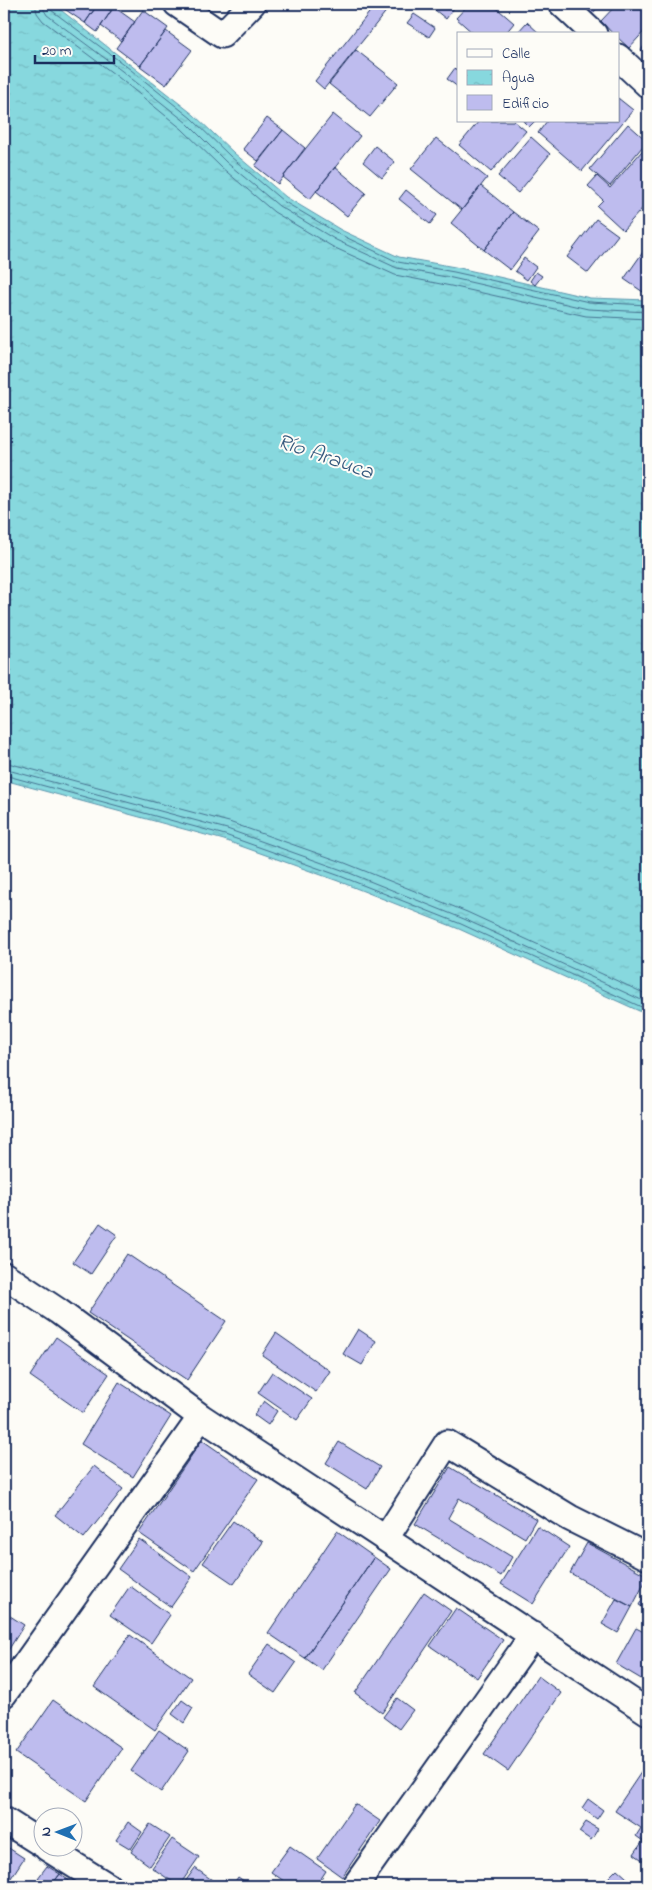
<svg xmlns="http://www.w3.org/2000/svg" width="652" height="1890" font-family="'Indie Flower',sans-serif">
	<defs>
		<pattern id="water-ripples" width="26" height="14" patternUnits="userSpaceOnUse" patternTransform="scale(1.25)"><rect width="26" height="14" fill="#87d8de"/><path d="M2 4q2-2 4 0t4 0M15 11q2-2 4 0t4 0" fill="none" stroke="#74bac1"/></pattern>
	</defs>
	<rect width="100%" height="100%" fill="#fdfcf7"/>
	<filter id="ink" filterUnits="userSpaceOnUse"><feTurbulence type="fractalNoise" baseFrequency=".02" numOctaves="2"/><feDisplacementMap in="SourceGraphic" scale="10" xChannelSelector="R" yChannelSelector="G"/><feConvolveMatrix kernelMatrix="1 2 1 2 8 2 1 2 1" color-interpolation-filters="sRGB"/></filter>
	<g filter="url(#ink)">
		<path fill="url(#water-ripples)" stroke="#5c94ab" d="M4 4H51L62 11 194 115 234 153 286 197 341 230 399 257 455 267 590 298 648 300V1015L459 929 338 881 224 840 4 780Z"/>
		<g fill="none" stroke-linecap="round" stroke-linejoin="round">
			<path stroke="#467391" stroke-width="1" d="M35 4 37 13 43 21 118 77 182 129 221 167 274 212 333 247 395 275 451 286 586 316 648 319
				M43 4 44 10 47 15 122 71 187 123 226 162 279 206 336 240 397 268 452 278 588 309 648 312
				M49 4 51 10 126 66 191 118 231 157 283 201 339 234 398 262 454 272 589 302 648 305
				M4 762 229 822 345 863 467 912 648 995
				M4 769 227 829 342 870 464 919 648 1003
				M4 775 225 835 340 876 461 924 648 1010"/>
		</g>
		<path fill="#bebcee" stroke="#1b2f5e" d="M59 4H71L66 10Z
			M71 4H98L85 23 66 10Z
			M98 4H101L111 11 97 32 85 23Z
			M376 4H392L324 89 315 81Z
			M440 4H457L446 19 435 10Z
			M469 4H492L514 23 505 34H474L456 18Z
			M581 4H601L592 14Z
			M617 4H643L648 9V27L629 48 618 38V34H613L601 21Z
			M114 7 135 22 121 41 101 26Z
			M143 10 168 28 140 66 116 48Z
			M414 14 435 28 429 37 407 23Z
			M527 22 540 34H516Z
			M166 31 192 50 166 85 140 66Z
			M648 41V57L641 50Z
			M356 50 398 83 370 117 329 84Z
			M455 68 458 71V87L447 79Z
			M618 98 633 110 582 171 538 133 547 121H618Z
			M333 114 360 136 310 199 283 177Z
			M267 118 283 130 258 161 243 149Z
			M479 121H514L526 131 491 172 459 145Z
			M523 121H535L529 127Z
			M628 124 647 141 610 186 590 169Z
			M283 130 305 148 278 184 255 166Z
			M531 137 550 154 518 193 498 176Z
			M436 138 487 178 462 210 411 169Z
			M648 144V202L623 230 597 206 603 200 588 186 597 176 610 188Z
			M375 146 395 162 382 178 363 162Z
			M335 167 366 193 347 216 316 191Z
			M481 186 513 212 484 250 451 223Z
			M406 190 437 215 430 224 399 199Z
			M513 212 539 232 510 270 484 250Z
			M596 219 618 235 588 273 567 257Z
			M643 252 648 256V285L643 292 624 279Z
			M524 258 536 267 527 280 515 271Z
			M536 272 542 276 535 285 530 281Z
			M100 1223 117 1235 91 1274 73 1262Z
			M127 1254 226 1321 187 1380 88 1313Z
			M358 1329 376 1341 362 1365 343 1354Z
			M276 1333 330 1371 316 1392 262 1355Z
			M56 1337 109 1374 83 1413 30 1376Z
			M272 1372 312 1399 297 1420 258 1393Z
			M119 1382 171 1416 133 1477 81 1444Z
			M264 1401 277 1411 268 1425 254 1415Z
			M202 1440 258 1479 194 1571 139 1533Z
			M339 1442 380 1467 367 1489 326 1463Z
			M94 1466 123 1489 84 1538 55 1515Z
			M450 1467 536 1519 525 1538 459 1498 448 1518 512 1557 501 1576 415 1524Z
			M233 1521 263 1542 234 1584 203 1563Z
			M537 1526 569 1547 533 1604 501 1584Z
			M337 1531 374 1557 305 1658 268 1633Z
			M139 1539 192 1577 171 1607 118 1569Z
			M587 1543 648 1576 632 1607 570 1573Z
			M374 1557 391 1569 322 1670 305 1658Z
			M130 1586 170 1615 151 1643 110 1615Z
			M648 1589V1610L639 1605Z
			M424 1592 451 1611 382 1713 355 1693Z
			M616 1599 632 1607 618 1633 602 1624Z
			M456 1608 503 1640 477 1678 430 1646Z
			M4 1612 24 1625 4 1657Z
			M636 1628 648 1634V1683L616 1664Z
			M130 1635 191 1678 155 1730 94 1687Z
			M269 1644 296 1663 275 1693 248 1674Z
			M538 1676 561 1693 508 1771 484 1754Z
			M397 1698 413 1710 399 1729 383 1717Z
			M53 1700 122 1748 86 1801 16 1753Z
			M182 1700 193 1708 184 1723 172 1714Z
			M159 1730 189 1751 161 1792 131 1771Z
			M648 1762V1864L634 1854 643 1841 636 1836 641 1828 615 1811Z
			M588 1799 603 1810 597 1819 582 1808Z
			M355 1804 380 1821 342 1877 317 1859Z
			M128 1822 142 1832 131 1849 116 1840Z
			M586 1822 598 1829 591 1840 579 1832Z
			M150 1824 170 1837 150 1866 131 1852Z
			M172 1839 199 1857 179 1886 152 1868Z
			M4 1845 24 1858 9 1881 4 1878Z
			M290 1846 326 1871 316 1886H291L271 1872Z
			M47 1866 60 1874 51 1886 38 1878Z
			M195 1868 212 1880 208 1886H182Z
			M617 1869 636 1886H600Z
			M60 1874 76 1886H51Z
			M238 1877 251 1886H232Z"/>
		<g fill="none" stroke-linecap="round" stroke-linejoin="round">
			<defs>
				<path id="minor" d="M177 4 222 35 252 4
					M562 4 594 34
					M618 57 648 85
					M4 1275 58 1311 201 1417 648 1712
					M386 1538 447 1443 570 1518 648 1557
					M4 1694 201 1417
					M4 1820 42 1844
					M47 1848 108 1886
					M355 1886 533 1635"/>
			</defs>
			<use href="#minor" stroke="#1b2f5e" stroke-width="29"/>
			<use href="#minor" stroke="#fdfcf7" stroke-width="25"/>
		</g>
	</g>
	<g text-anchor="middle" stroke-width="4" stroke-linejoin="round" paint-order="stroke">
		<g font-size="22" font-style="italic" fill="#36597e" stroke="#fdfcf7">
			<text transform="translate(326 455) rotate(19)" y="8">Río Arauca</text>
		</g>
	</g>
	<rect width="652" height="1890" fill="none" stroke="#fdfcf7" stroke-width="20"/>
	<rect x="10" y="10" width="632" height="1870" fill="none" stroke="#1b2f5e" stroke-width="2" filter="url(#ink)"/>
	<rect x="457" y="32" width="162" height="90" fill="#fdfcf7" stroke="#a3aaba"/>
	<rect x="467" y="49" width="25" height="8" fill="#fdfcf7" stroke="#a3aaba"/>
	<text x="502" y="58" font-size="15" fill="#1b2f5e">Calle</text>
	<rect x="467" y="70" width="25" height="15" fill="url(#water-ripples)" stroke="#a3aaba"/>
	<text x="502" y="82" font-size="15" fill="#1b2f5e">Agua</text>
	<rect x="467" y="95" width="25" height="15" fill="#bebcee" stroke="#a3aaba"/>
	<text x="502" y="108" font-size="15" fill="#1b2f5e">Edificio</text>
	<g transform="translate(58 1832) rotate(271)"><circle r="24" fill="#fdfcf7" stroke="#a3aaba"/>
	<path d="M0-4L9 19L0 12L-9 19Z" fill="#1f6fb2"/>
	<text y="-8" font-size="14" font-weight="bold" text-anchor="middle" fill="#1b2f5e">N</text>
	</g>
	<path d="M35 55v8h79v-8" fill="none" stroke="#1b2f5e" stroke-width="2.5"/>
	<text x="42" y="55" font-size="15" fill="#1b2f5e" stroke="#fdfcf7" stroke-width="4" paint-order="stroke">20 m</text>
</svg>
